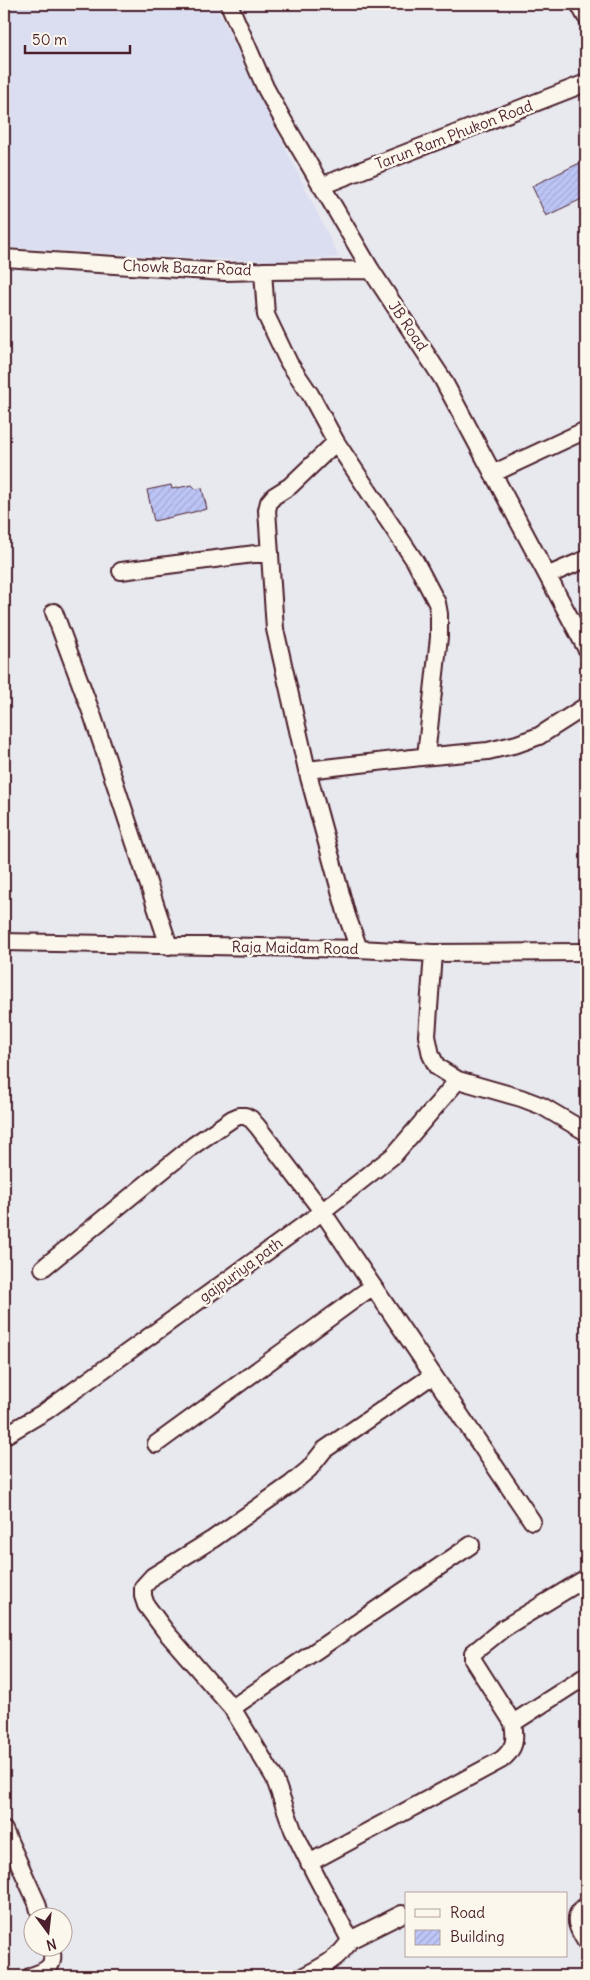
<svg xmlns="http://www.w3.org/2000/svg" width="590" height="1980" font-family="Delius,sans-serif">
	<defs>
		<pattern id="building-hatch" width="6" height="6" patternUnits="userSpaceOnUse" patternTransform="scale(1.25)"><rect width="6" height="6" fill="#bcc5f6"/><path d="M-1 1l2-2M0 6l6-6M5 7l2-2" fill="none" stroke="#a3a9d3"/></pattern>
	</defs>
	<rect width="100%" height="100%" fill="#e8e8ef"/>
	<filter id="ink" filterUnits="userSpaceOnUse"><feTurbulence type="fractalNoise" baseFrequency=".02" numOctaves="2"/><feDisplacementMap in="SourceGraphic" scale="10" xChannelSelector="R" yChannelSelector="G"/><feConvolveMatrix kernelMatrix="1 2 1 2 8 2 1 2 1" color-interpolation-filters="sRGB"/></filter>
	<g filter="url(#ink)">
		<path fill="#dbdef1" d="M4 4H215L339 257 276 261 208 259 4 247Z"/>
		<path fill="url(#building-hatch)" stroke="#4a1f2b" d="M586 160V197L546 216 532 186Z
			M171 485 172 489 192 485 196 489 202 488 207 509 154 521 147 490Z"/>
		<g fill="none" stroke-linecap="round" stroke-linejoin="round">
			<defs>
				<path id="minor" d="M229 4 265 87 283 120 371 270 442 378 586 648
					M579 4 586 17
					M321 186 586 83
					M4 258 225 272 263 271 371 270
					M263 271 266 315 289 363 310 394 336 442 415 561 437 603 439 614V637L426 756
					M336 442 290 486 274 496 269 502 267 510 275 629 307 770 347 916 359 949
					M494 473 586 430
					M121 571 270 552
					M549 575 586 559
					M54 612 93 717 169 946
					M307 770 421 757 488 751 517 744 539 736 586 706
					M4 942 359 949 433 953 586 952
					M433 953 427 1036 431 1055 437 1067 458 1080 521 1098 542 1106 586 1132
					M43 1268 194 1145 232 1119 239 1116H245L251 1119 258 1127 322 1211 532 1521
					M4 1436 46 1411 315 1217 394 1155 458 1080
					M156 1444 373 1286
					M232 1708 471 1545
					M513 1723 473 1660V1653L504 1628 586 1578
					M4 1830 37 1903 41 1918
					M309 1863 501 1760C515 1749 516 1740 513 1723L586 1676
					M586 1906C570 1916 578 1929 586 1942
					M350 1940 402 1914
					M31 1976C47 1971 56 1966 51 1948
					M304 1976C322 1967 340 1958 350 1940L315 1874 293 1830 274 1777 232 1708 166 1632 146 1605 143 1596V1587L153 1576 213 1539 291 1484 309 1469 324 1450 433 1375"/>
			</defs>
			<use href="#minor" stroke="#4a1f2b" stroke-width="20"/>
			<use href="#minor" stroke="#fbf7ec" stroke-width="16"/>
		</g>
	</g>
	<g text-anchor="middle" stroke-width="5" stroke-linejoin="round" paint-order="stroke">
		<g font-size="15" fill="#4a1f2b" stroke="#fbf7ec">
			<text transform="translate(454 135) rotate(-21)" y="5">Tarun Ram Phukon Road</text>
			<text transform="translate(187 268) rotate(2)" y="5">Chowk Bazar Road</text>
			<text transform="translate(408 326) rotate(56)" y="5">JB Road</text>
			<text transform="translate(295 948) rotate(1)" y="5">Raja Maidam Road</text>
			<text transform="translate(241 1270) rotate(-36)" y="5">gajpuriya path</text>
		</g>
	</g>
	<rect width="590" height="1980" fill="none" stroke="#fbf7ec" stroke-width="20"/>
	<rect x="10" y="10" width="570" height="1960" fill="none" stroke="#4a1f2b" stroke-width="2" filter="url(#ink)"/>
	<rect x="405" y="1892" width="162" height="65" fill="#fbf7ec" stroke="#b4a19f"/>
	<rect x="415" y="1909" width="25" height="8" fill="#fbf7ec" stroke="#b4a19f"/>
	<text x="450" y="1918" font-size="15" fill="#4a1f2b">Road</text>
	<rect x="415" y="1930" width="25" height="15" fill="url(#building-hatch)" stroke="#b4a19f"/>
	<text x="450" y="1942" font-size="15" fill="#4a1f2b">Building</text>
	<g transform="translate(48 1932) rotate(165)"><circle r="24" fill="#fbf7ec" stroke="#b4a19f"/>
	<path d="M0-4L9 19L0 12L-9 19Z" fill="#4a1f2b"/>
	<text y="-8" font-size="14" font-weight="bold" text-anchor="middle" fill="#4a1f2b">N</text>
	</g>
	<path d="M25 45v8h105v-8" fill="none" stroke="#4a1f2b" stroke-width="2.5"/>
	<text x="32" y="45" font-size="15" fill="#4a1f2b" stroke="#fbf7ec" stroke-width="4" paint-order="stroke">50 m</text>
</svg>
